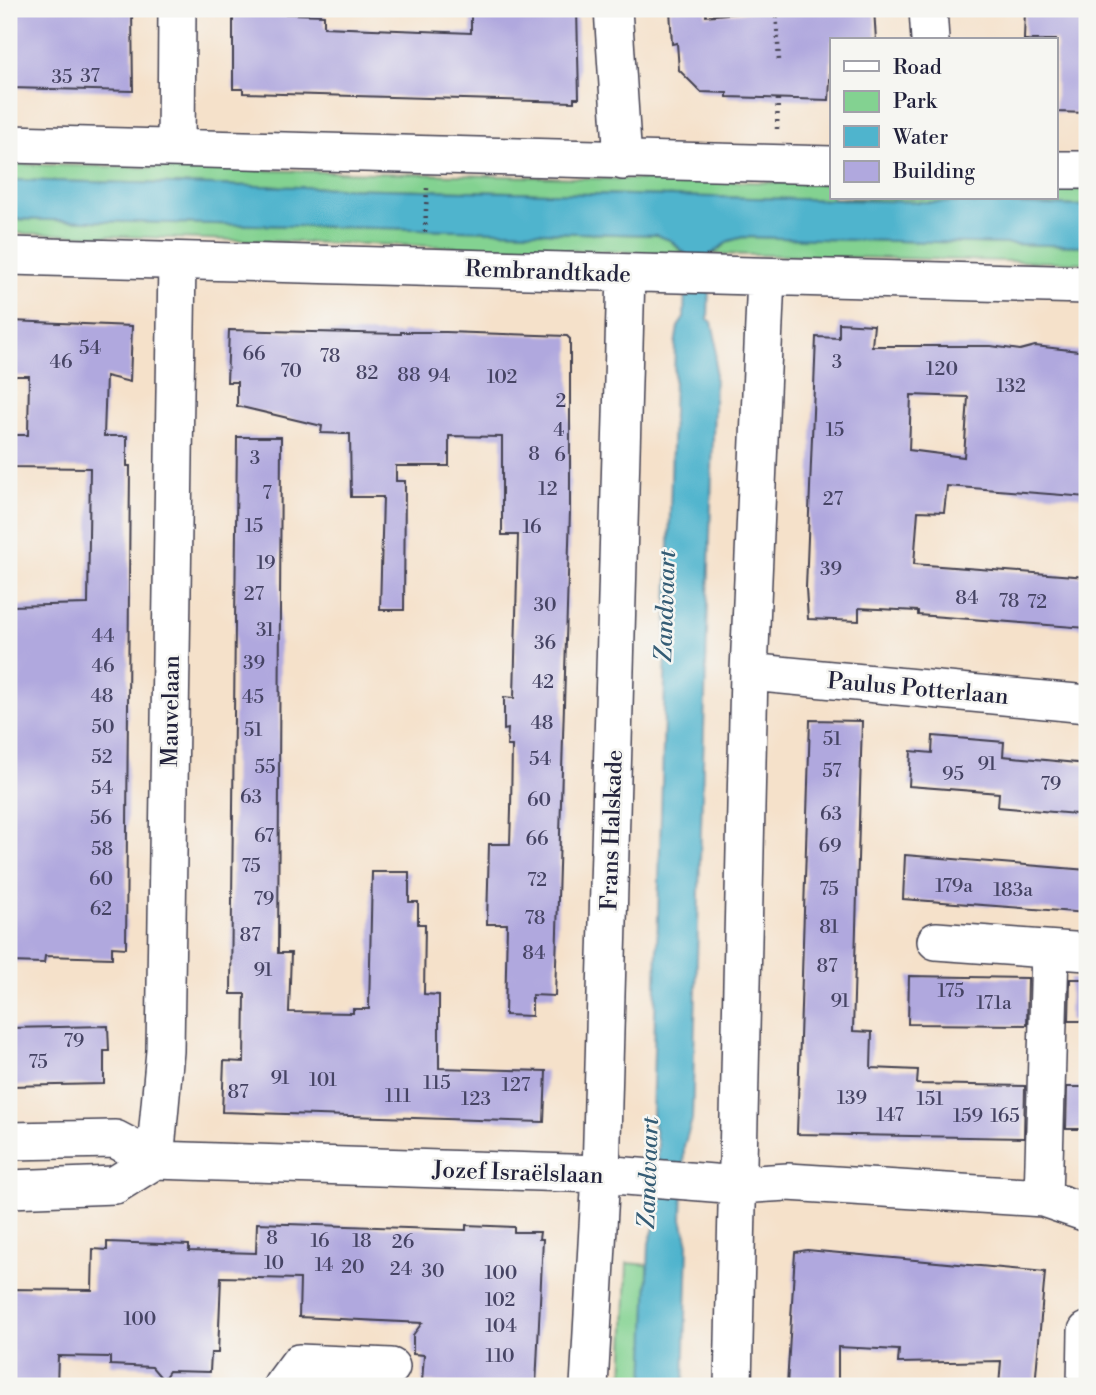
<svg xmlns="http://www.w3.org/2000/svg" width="1096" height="1395" font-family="'Libre Bodoni',serif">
	<rect width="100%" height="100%" fill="#f6f6f2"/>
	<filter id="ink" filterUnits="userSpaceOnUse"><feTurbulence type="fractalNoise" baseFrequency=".0143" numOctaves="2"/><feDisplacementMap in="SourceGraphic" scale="14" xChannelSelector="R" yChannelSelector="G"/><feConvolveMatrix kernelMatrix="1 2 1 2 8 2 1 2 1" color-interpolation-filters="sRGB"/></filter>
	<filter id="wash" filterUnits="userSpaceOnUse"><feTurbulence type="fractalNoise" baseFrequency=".00686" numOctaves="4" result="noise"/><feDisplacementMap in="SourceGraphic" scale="28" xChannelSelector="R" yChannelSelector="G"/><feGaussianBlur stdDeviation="1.57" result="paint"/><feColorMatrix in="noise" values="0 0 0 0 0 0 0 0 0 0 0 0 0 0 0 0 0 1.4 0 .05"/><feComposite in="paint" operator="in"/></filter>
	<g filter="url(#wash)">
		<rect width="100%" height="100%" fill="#f5e1ca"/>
		<path fill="#83d291" stroke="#527a66" stroke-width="2" d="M9 164 832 184V198H1056V189L1087 190V206L9 180Z
			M9 219 657 235 670 240 684 254 9 233Z
			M743 237 1087 246V263L713 254 729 241Z
			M627 1263 650 1265 646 1386H623Z"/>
		<path fill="#4fb4cd" stroke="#386b84" stroke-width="2" d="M9 180 1087 206V246L743 237 729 241 710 255 708 319 712 322 716 341 692 1120 684 1146 682 1219 688 1244 684 1386H644L649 1243 657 1219 658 1145 652 1117 675 345 678 327 684 318 686 254 670 240 656 235 9 219Z"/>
		<g id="blocks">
			<path fill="#b0a8de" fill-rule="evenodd" d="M9 9H132L133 91 10 88Z
				M471 9H577L579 98H574V102L500 100 243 93V89H233V12L324 15V27L471 33Z
				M670 9H706V16L780 9H874L876 40H832L829 100 727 97V93L701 92 679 70 677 43 672 44Z
				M1025 9H1087V113L1056 112V40H1024Z
				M11 321 132 326 130 382 106 376 104 436H127V466H130L126 948 112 947V958L45 956 44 963 9 962 10 606 88 604 90 468 9 467V435H28L29 376H9Z
				M839 323 874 325 872 346H991L1020 350 1035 346 1087 352V497L947 486 944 512 918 511 914 564 1087 577V628L918 615V611L859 608V621L808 619 806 588 816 337 839 338ZM911 395 968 397 964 457 909 450Z
				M229 330 401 334V332H446L567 336 570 339V511L555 996 532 995V1016L505 1015 507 924H487L489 844H510L511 810 512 746H507L508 729 504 730V697L514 698 518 535H502V437L449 436V466H396V481H405L404 610H380L383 497H351L350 434 321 433 322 426 237 406V382H227Z
				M237 437H281L278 953H291L289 1012 353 1013V1009H369L372 872H409V902H418V924H425L424 994 439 995V1068L546 1071 544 1122 222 1112 224 1061 244 1062 245 994H231Z
				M810 720 862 721 853 1031 872 1032 871 1068 918 1070 917 1084 1025 1086 1024 1138 797 1134Z
				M933 736 1004 742 1003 756 1087 764V815L998 807 999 793 909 786 911 751 932 753Z
				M905 855 1087 870V913L903 899Z
				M909 976 1028 978 1027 1025 908 1024Z
				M1070 979H1087V1021H1069Z
				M108 1026 109 1051H104V1084L9 1086V1028Z
				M1067 1087H1087V1129H1066Z
				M257 1223 466 1230V1225L491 1226 514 1227V1232H540L539 1239H543L536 1386 422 1382 424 1355 413 1354V1335L422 1323 299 1317 300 1279 221 1277 218 1353H211L210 1372 169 1371 163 1380 152 1367 110 1365V1357L58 1356 57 1386H9V1289L92 1290 93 1249 107 1250V1242L189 1245V1251L256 1253Z
				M807 1250 1045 1272 1035 1386H999L1001 1361 898 1363 899 1350 838 1347V1386H787L795 1252Z"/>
		</g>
	</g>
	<g filter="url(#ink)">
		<use href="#blocks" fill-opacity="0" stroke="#423f50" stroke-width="2"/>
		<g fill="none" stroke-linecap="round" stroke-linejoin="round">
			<defs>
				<path id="minor" d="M613 9 623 161
					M928 9 930 40
					M9 144 832 165
					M176 148 177 9
					M1056 170H1087
					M9 256 1087 285
					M749 672 1087 704
					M936 941 1087 952
					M9 1141 115 1139 155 1160 601 1174 738 1185 788 1182 1043 1198 1087 1213
					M155 1160 165 1051 177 261
					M9 1189 115 1185 155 1160
					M1043 1198 1050 950
					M282 1386 299 1363 391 1367
					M589 1386 601 1174 626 273
					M733 1386 749 672 766 277
					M1086 1386 1087 1331"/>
			</defs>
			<use href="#minor" stroke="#423f50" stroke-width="40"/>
			<path stroke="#423f50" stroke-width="4.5" stroke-dasharray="2 5" stroke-linecap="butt" d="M776 9 779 61
				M777 129 778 98
				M425 232 427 188"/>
			<use href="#minor" stroke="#fff" stroke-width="37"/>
		</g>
	</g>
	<g text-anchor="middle" stroke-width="5" stroke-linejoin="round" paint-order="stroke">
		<g font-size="19" fill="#464464">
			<text x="90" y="82">37</text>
			<text x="62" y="83">35</text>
			<text x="90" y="354">54</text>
			<text x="254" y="360">66</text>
			<text x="330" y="362">78</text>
			<text x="61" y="368">46</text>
			<text x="837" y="368">3</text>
			<text x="942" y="375">120</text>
			<text x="291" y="377">70</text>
			<text x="367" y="379">82</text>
			<text x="409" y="381">88</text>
			<text x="439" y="382">94</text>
			<text x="502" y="383">102</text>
			<text x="1011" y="392">132</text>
			<text x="561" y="407">2</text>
			<text x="559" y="436">4</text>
			<text x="835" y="436">15</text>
			<text x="534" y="460">8</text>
			<text x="560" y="461">6</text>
			<text x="255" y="464">3</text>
			<text x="548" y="495">12</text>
			<text x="267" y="499">7</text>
			<text x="833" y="505">27</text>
			<text x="254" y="532">15</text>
			<text x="532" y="533">16</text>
			<text x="266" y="569">19</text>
			<text x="831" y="575">39</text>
			<text x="254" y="600">27</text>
			<text x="967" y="604">84</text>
			<text x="1009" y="607">78</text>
			<text x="1037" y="608">72</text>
			<text x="545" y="611">30</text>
			<text x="265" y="636">31</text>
			<text x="103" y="642">44</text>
			<text x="545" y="649">36</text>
			<text x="254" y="669">39</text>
			<text x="103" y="672">46</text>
			<text x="543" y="688">42</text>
			<text x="102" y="702">48</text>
			<text x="253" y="703">45</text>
			<text x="542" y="729">48</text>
			<text x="103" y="733">50</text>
			<text x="253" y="736">51</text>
			<text x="832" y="745">51</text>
			<text x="102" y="763">52</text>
			<text x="540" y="765">54</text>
			<text x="987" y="770">91</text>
			<text x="265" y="773">55</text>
			<text x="832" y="777">57</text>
			<text x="953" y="780">95</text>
			<text x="1051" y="790">79</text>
			<text x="102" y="794">54</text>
			<text x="251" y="803">63</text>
			<text x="539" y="806">60</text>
			<text x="831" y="820">63</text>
			<text x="101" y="824">56</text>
			<text x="264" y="842">67</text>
			<text x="537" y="845">66</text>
			<text x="830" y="852">69</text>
			<text x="102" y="855">58</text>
			<text x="251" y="872">75</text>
			<text x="101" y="885">60</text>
			<text x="537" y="886">72</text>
			<text x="954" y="892">179a</text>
			<text x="829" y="895">75</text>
			<text x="1013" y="896">183a</text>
			<text x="264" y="905">79</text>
			<text x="101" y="915">62</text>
			<text x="535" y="924">78</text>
			<text x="829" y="933">81</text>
			<text x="250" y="941">87</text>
			<text x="534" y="959">84</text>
			<text x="827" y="972">87</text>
			<text x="263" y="976">91</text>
			<text x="951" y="997">175</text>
			<text x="840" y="1007">91</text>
			<text x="994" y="1009">171a</text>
			<text x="74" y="1047">79</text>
			<text x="38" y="1068">75</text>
			<text x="280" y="1084">91</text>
			<text x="323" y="1086">101</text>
			<text x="437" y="1089">115</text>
			<text x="516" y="1091">127</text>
			<text x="238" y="1098">87</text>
			<text x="398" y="1102">111</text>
			<text x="852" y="1104">139</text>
			<text x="476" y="1105">123</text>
			<text x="930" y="1105">151</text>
			<text x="890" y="1121">147</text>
			<text x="968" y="1122">159</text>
			<text x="1005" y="1122">165</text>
			<text x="272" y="1244">8</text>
			<text x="320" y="1247">16</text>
			<text x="362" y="1247">18</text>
			<text x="403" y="1248">26</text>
			<text x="274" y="1269">10</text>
			<text x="324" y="1271">14</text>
			<text x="353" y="1273">20</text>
			<text x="401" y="1275">24</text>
			<text x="433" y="1277">30</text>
			<text x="501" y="1279">100</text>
			<text x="500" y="1306">102</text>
			<text x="140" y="1325">100</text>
			<text x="501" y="1332">104</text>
			<text x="500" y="1362">110</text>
		</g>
		<g font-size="23" fill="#22223b" stroke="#f6f6f2">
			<text transform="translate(548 271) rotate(2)" y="8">Rembrandtkade</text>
			<text transform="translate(918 688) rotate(5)" y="8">Paulus Potterlaan</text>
			<text transform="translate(170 711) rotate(-89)" y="8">Mauvelaan</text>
			<text transform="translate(611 830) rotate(-88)" y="8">Frans Halskade</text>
			<text transform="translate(518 1172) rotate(2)" y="8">Jozef Israëlslaan</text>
		</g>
		<g font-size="24" font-style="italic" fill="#345c75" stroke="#f6f6f2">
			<text transform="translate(665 606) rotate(-88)" y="8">Zandvaart</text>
			<text transform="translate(648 1173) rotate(-88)" y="8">Zandvaart</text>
		</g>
	</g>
	<rect width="1096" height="1395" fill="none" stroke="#f6f6f2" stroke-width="35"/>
	<rect x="830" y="38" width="228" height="161" fill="#f6f6f2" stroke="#a1a1a9" stroke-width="2"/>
	<rect x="844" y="61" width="35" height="10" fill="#ffffff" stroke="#a1a1a9" stroke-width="2"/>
	<text x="893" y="74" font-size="21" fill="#22223b">Road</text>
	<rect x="844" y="91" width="35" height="21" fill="#83d291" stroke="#a1a1a9" stroke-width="2"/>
	<text x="893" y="108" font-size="21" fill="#22223b">Park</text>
	<rect x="844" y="126" width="35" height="21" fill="#4fb4cd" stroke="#a1a1a9" stroke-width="2"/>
	<text x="893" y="144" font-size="21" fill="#22223b">Water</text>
	<rect x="844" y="161" width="35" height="21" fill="#b0a8de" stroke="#a1a1a9" stroke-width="2"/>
	<text x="893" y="178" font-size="21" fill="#22223b">Building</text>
</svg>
